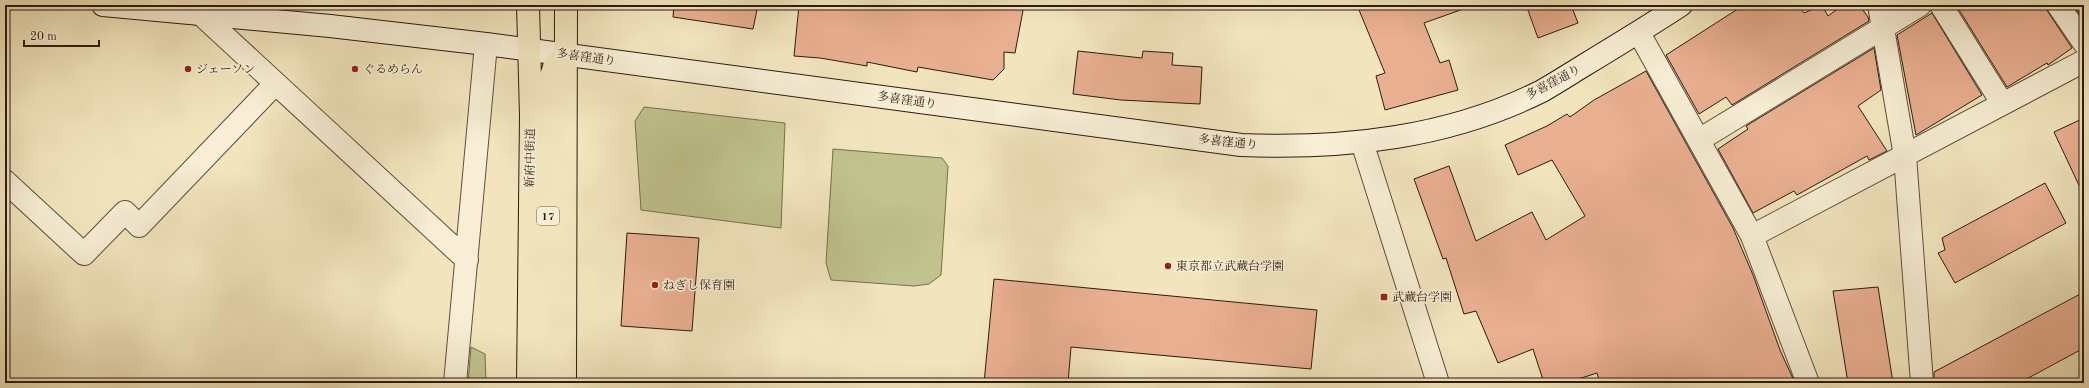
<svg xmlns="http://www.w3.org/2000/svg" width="2089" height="388" font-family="'Old Standard TT','Noto Serif JP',serif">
	<rect width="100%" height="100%" fill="#f2e5be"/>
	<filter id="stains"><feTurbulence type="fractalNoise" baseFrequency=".005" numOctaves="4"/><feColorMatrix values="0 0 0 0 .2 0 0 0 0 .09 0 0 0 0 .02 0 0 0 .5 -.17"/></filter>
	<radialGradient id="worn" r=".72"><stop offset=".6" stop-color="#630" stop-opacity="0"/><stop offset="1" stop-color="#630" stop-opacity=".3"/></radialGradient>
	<path fill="#c0c38e" stroke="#766f4f" d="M644 107 785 123 781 228 641 210 635 121Z
		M833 149 942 158 948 166 941 275 929 284 914 286 831 280 826 263Z
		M471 347 485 354 486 383H468Z"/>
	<path fill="#e9af91" stroke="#2b1b10" d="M674 5H758L753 29 673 17Z
		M799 5H1024L1015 53 1004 52V69L993 80 918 67 917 72 867 62V66L820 58 794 56Z
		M1357 5H1465L1466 8 1424 23 1440 63 1449 60 1458 90 1385 110 1376 76 1385 73Z
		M1526 5H1571L1578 23 1538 38Z
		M1744 5H1798L1804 13 1822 5 1828 16 1843 5H1859L1868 17 1869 21 1732 105 1726 97 1699 114 1666 55Z
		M1956 5H2046L2048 12 2072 48 2048 65 2047 63 2007 87Z
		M2073 5H2084V21Z
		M1932 13 1982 95 1916 135 1897 35Z
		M1874 48 1881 90 1858 106 1887 151 1869 160 1867 156 1797 195 1794 191 1753 213 1718 149 1748 129 1746 126Z
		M1078 51 1142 58 1143 51 1173 53 1172 65 1202 67 1200 104 1121 100 1073 94Z
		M1646 71 1733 228 1753 275 1780 350 1795 383H1600L1597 373 1566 383H1544L1533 349 1498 363 1476 311 1464 314 1446 258 1443 259 1414 179 1449 166 1476 241 1532 212 1546 240 1585 216 1552 160 1518 175 1505 145 1547 126 1567 114 1570 117 1594 100Z
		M2084 118V196L2054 132Z
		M2045 183 2066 223 1955 283 1938 253 1945 250 1942 238Z
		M627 233 699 238 692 331 621 326Z
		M994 279 1317 310 1311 369 1071 347 1068 383H984Z
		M1878 287 1893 383H1848L1833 291Z
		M2084 292V348L2019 383H1934V372Z"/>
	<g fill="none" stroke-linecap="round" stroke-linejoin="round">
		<defs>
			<path id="minor" d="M1879 5 1905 156 1922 383
				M1941 5 2002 103
				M2058 5 2084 43
				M193 7 467 260
				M1639 33 1752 236 1808 383
				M1699 140 1920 5
				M5 181 84 254 125 212 139 226 275 84
				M1752 236 2084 61
				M455 383 486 44"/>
			<path id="tertiary" d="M1362 142 1438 383"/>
			<path id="secondary" d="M103 5 330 26 486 44 1241 145C1345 149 1448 138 1542 91 1556 83 1570 74 1583 66 1616 46 1649 26 1681 5"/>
			<path id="primary" d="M528 383 531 116 528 5
				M549 383V83L554 67 566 54
				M565 383 566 5"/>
		</defs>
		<use href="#minor" stroke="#5d4e3c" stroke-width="24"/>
		<use href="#tertiary" stroke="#5d4e3c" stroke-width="24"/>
		<use href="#secondary" stroke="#2b1b10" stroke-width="24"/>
		<use href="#primary" stroke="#2b1b10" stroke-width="24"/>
		<use href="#minor" stroke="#f7eed5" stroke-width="22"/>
		<use href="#tertiary" stroke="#f7eed5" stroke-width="22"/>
		<use href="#secondary" stroke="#f7eed5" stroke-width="22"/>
		<use href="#primary" stroke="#f2e5be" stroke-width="22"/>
	</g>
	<g fill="#8f2418" stroke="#f7eed5" stroke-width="1.5">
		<circle cx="188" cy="69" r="4"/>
		<circle cx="355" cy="69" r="4"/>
		<circle cx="1168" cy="266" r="4"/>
		<circle cx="655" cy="285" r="4"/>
		<rect x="1380" y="293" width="8" height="8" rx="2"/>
	</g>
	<g text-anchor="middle" stroke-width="3.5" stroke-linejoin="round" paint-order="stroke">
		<rect fill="#f7eed5" stroke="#685a4b" stroke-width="1" x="537" y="207" width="22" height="18" rx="3"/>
		<g font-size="11" font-weight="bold" fill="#2b1b10">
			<text x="548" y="220">17</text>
		</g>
		<g font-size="12" fill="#2b1b10" stroke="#f7eed5">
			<text transform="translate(586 57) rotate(8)" y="4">多喜窪通り</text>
			<text transform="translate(1553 82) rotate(-28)" y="4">多喜窪通り</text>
			<text transform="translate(907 100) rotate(8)" y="4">多喜窪通り</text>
			<text transform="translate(1228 142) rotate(6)" y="4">多喜窪通り</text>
			<text transform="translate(530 158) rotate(-89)" y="4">新府中街道</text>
		</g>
		<g font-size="12" fill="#2b1b10" stroke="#f7eed5" text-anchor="start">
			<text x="196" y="73">ジェーソン</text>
			<text x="363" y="73">ぐるめらん</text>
			<text x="1176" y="270">東京都立武蔵台学園</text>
			<text x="663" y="289">ねぎし保育園</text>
			<text x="1392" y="301">武蔵台学園</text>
		</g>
	</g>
	<rect width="2089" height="388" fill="none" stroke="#f2e5be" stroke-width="20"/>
	<rect x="6" y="6" width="2077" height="376" fill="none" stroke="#2b1b10" stroke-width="2"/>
	<rect x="10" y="10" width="2069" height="368" fill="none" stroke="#2b1b10"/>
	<path d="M24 40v6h75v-6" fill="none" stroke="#2b1b10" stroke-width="2"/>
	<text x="30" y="40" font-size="12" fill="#2b1b10" stroke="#f7eed5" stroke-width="3" paint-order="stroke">20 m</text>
	<rect width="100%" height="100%" filter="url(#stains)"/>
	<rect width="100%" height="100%" fill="url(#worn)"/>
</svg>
